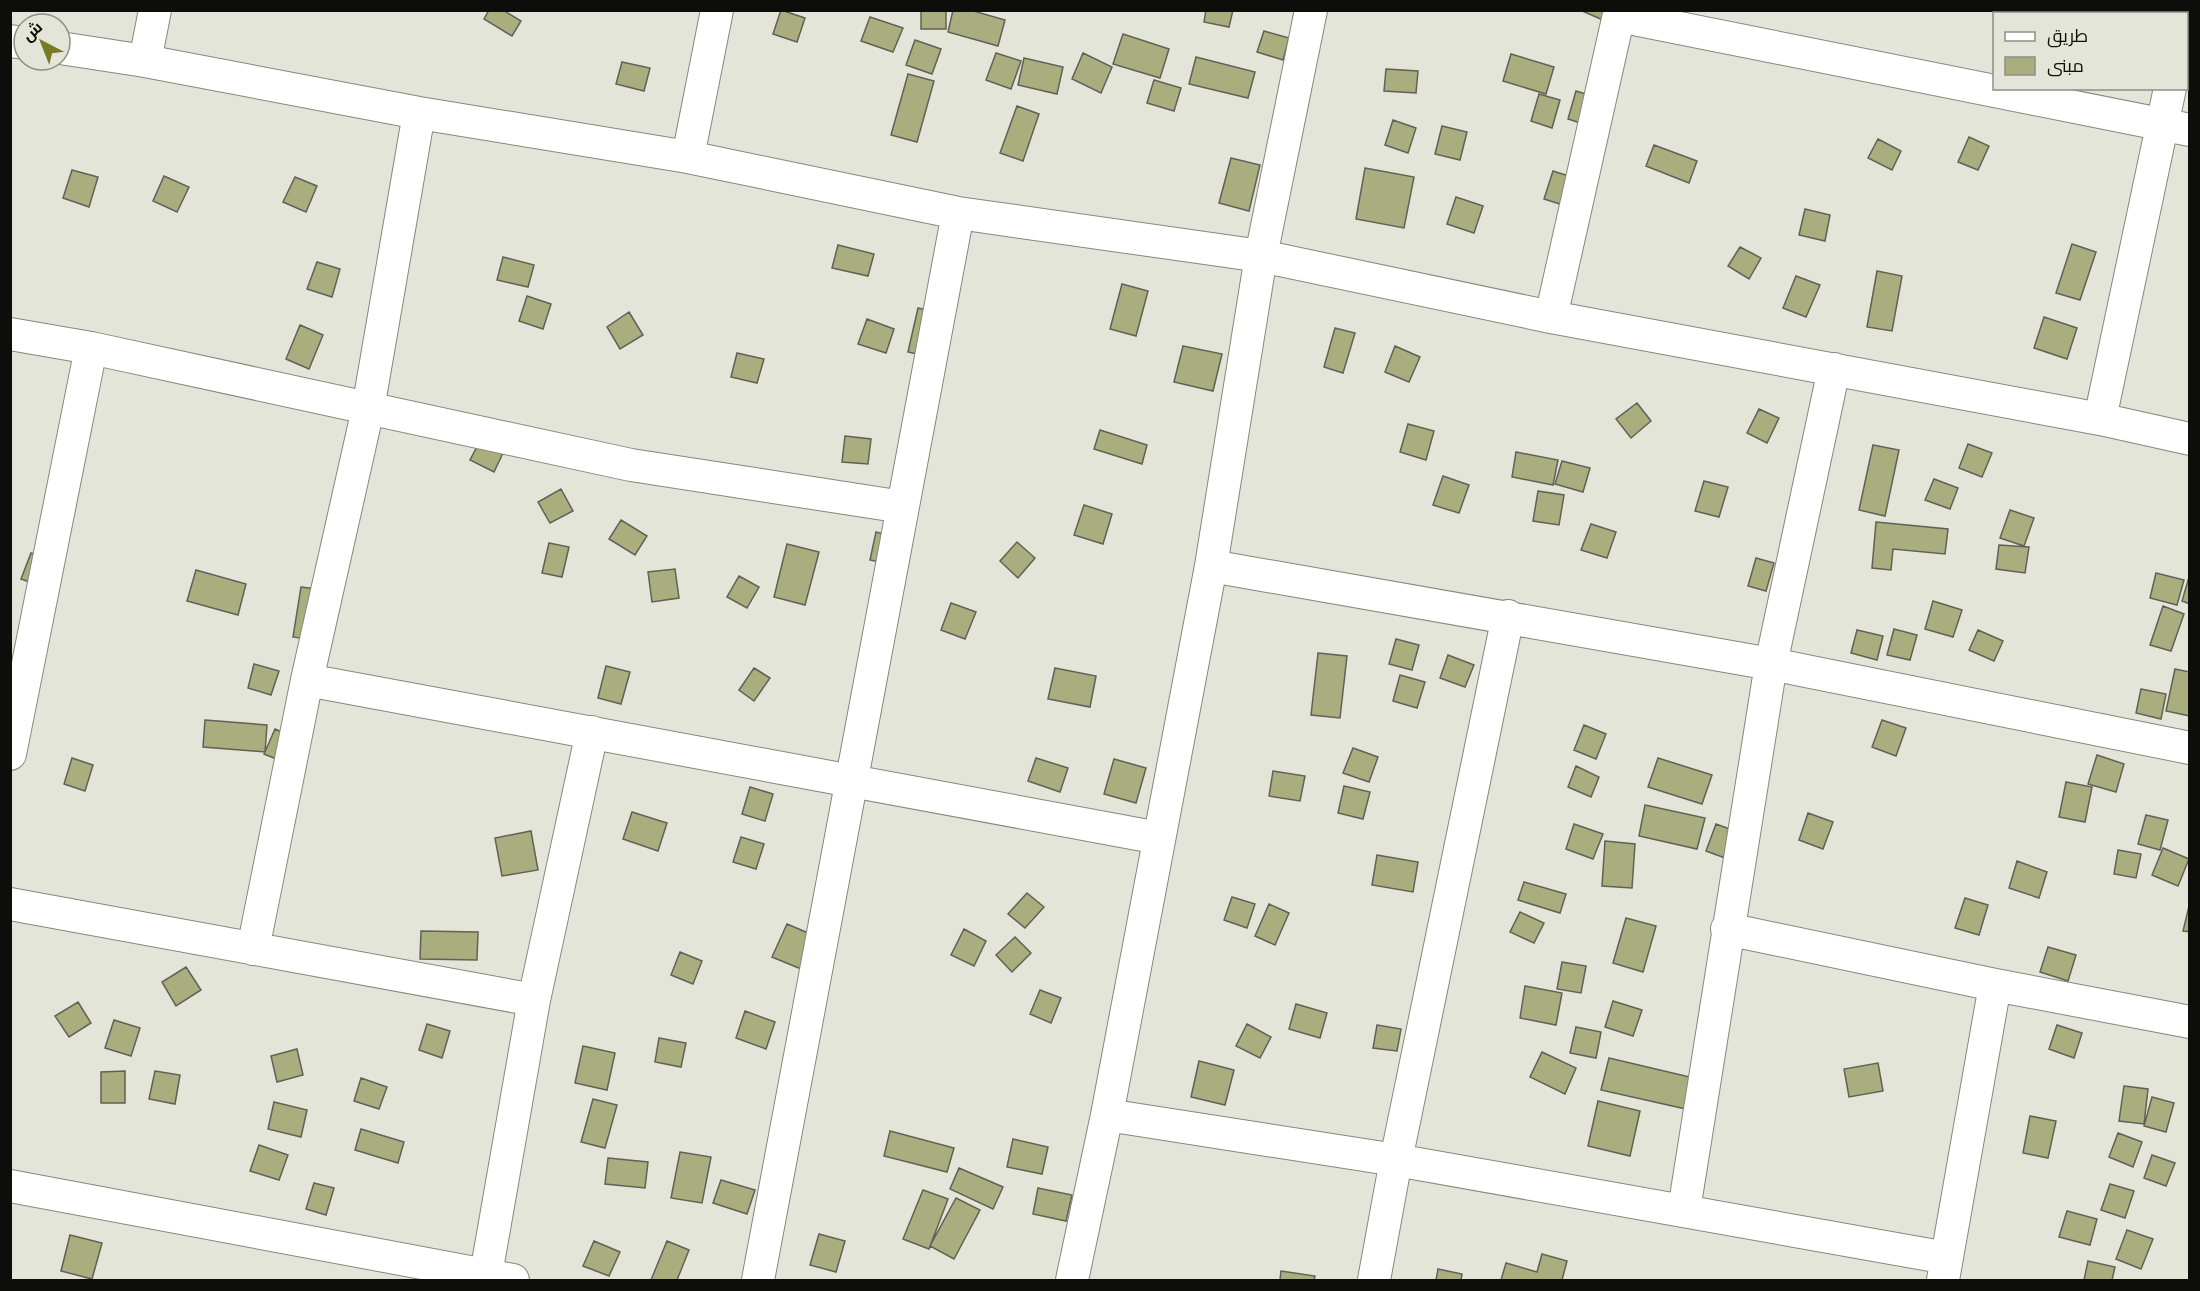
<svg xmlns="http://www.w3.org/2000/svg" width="2200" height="1291" font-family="Arial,Cairo,sans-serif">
	<rect width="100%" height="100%" fill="#e3e5d8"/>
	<path fill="#aaae7f" stroke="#606157" stroke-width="1.5" d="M489 10H503L521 21 512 36 484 19Z
		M781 10 805 18 797 42 773 34Z
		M921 10H946V29H921Z
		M953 10H970L1005 20 998 46 948 32Z
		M1206 10H1233L1229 27 1204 22Z
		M1580 10H1626L1619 27Z
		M2059 10H2094L2093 14H2059Z
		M870 17 903 28 893 52 861 41Z
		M1264 31 1289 38 1283 60 1257 52Z
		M1123 34 1169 49 1160 78 1113 64Z
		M915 40 941 49 932 74 906 65Z
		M996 53 1021 61 1011 89 986 80Z
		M1083 53 1112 67 1101 93 1072 79Z
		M1511 54 1554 67 1546 94 1503 81Z
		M1196 57 1255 72 1248 98 1189 84Z
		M1024 58 1063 67 1057 94 1018 85Z
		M622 62 650 68 644 91 616 84Z
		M1386 69 1418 71 1416 93 1384 91Z
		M908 74 934 81 917 142 891 135Z
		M1154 80 1181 88 1174 111 1147 103Z
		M1576 91 1602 99 1593 127 1568 119Z
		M1539 94 1560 100 1552 128 1531 121Z
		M1017 106 1039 114 1023 161 1000 153Z
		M1393 120 1416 128 1408 153 1385 145Z
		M1442 126 1467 132 1460 160 1435 154Z
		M1969 137 1989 146 1978 170 1958 162Z
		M1878 139 1901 151 1892 170 1868 158Z
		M1654 145 1697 161 1689 183 1646 166Z
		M1231 158 1260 165 1249 211 1219 203Z
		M1365 168 1414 177 1404 228 1356 219Z
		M72 170 98 177 89 207 63 198Z
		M1553 171 1594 184 1585 212 1544 199Z
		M164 176 189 187 177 212 153 201Z
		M295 177 317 186 306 212 283 202Z
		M1456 197 1483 206 1474 233 1447 224Z
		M1805 209 1830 215 1825 241 1799 235Z
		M2072 244 2096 252 2080 300 2056 293Z
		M838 245 874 254 868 276 832 268Z
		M1740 247 1761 258 1749 279 1728 266Z
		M503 257 534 265 528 287 497 280Z
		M317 262 340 269 332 297 307 289Z
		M1877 271 1902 276 1892 331 1867 327Z
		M1796 276 1820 285 1806 317 1783 308Z
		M1122 284 1148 291 1136 336 1110 329Z
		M527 296 551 304 543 329 519 321Z
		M918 308 949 315 939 359 908 352Z
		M629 312 643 335 620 349 607 327Z
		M2044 317 2077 328 2067 359 2034 348Z
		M867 319 894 329 886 353 858 344Z
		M300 325 323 335 309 369 286 359Z
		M1335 328 1355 333 1343 373 1324 367Z
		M1183 346 1222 354 1213 391 1174 382Z
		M1395 346 1420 357 1409 382 1385 372Z
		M737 353 764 359 757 383 731 377Z
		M1637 403 1651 421 1631 438 1616 419Z
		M1759 409 1779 418 1767 443 1747 433Z
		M1408 424 1434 431 1426 460 1400 452Z
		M1100 430 1147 445 1142 464 1094 449Z
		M845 436 871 439 868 464 842 462Z
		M480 441 503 453 494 472 470 460Z
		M1968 444 1992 453 1982 477 1959 468Z
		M1873 445 1899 450 1885 516 1859 510Z
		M1516 452 1558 460 1553 485 1512 477Z
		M1562 461 1590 468 1583 492 1555 484Z
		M1443 476 1469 485 1459 513 1433 505Z
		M1934 479 1958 488 1950 509 1925 500Z
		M1704 481 1728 487 1719 517 1695 511Z
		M561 489 573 511 550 523 538 502Z
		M1538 491 1564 495 1559 525 1533 521Z
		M1084 505 1112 514 1103 544 1074 535Z
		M2010 510 2034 518 2024 546 2000 538Z
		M621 520 647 536 635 555 609 539Z
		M1876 522 1948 529 1945 554 1893 549 1891 570 1872 568Z
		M1591 524 1616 532 1607 558 1581 550Z
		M876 532 899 538 893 565 870 560Z
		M1017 542 1035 558 1018 578 1000 561Z
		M549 543 569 547 562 577 542 573Z
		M787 544 819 552 805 605 774 597Z
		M1999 545 2029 547 2025 573 1996 569Z
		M31 553 55 561 44 587 21 579Z
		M1756 558 1774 563 1766 591 1748 586Z
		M675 569 679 598 652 602 648 572Z
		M196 570 246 584 238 615 187 601Z
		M2156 573 2184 580 2177 605 2150 598Z
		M739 576 759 587 747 608 727 597Z
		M2189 577H2190V604L2182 601Z
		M301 587 332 591 325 642 293 637Z
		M1933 601 1962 610 1953 637 1925 629Z
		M951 603 976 612 965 639 941 630Z
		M2163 606 2184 614 2171 651 2150 645Z
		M1894 629 1917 635 1910 660 1887 655Z
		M1857 630 1883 636 1877 660 1851 653Z
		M1978 630 2003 641 1994 661 1969 650Z
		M1396 639 1419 645 1412 670 1389 664Z
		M1318 653 1347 656 1340 718 1311 715Z
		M1448 655 1474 665 1465 687 1440 678Z
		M254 664 279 671 271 695 248 688Z
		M606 666 630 672 621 704 598 698Z
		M754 668 770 678 754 701 739 690Z
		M1055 668 1096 676 1090 707 1048 699Z
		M2175 669 2190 672V716L2166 711Z
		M1400 675 1425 682 1417 708 1393 701Z
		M2141 689 2166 694 2161 719 2136 713Z
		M205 720 267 725 265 752 203 747Z
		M1882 720 1906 728 1896 756 1872 747Z
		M1584 725 1606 734 1596 759 1574 750Z
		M275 729 309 744 299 768 264 754Z
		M1353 748 1378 757 1369 782 1343 773Z
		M2097 755 2124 764 2116 792 2088 784Z
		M72 758 93 765 85 791 64 784Z
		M1036 758 1068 768 1060 792 1028 781Z
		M1658 758 1712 775 1702 804 1648 787Z
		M1114 759 1146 768 1136 803 1104 794Z
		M1576 766 1599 777 1591 797 1568 787Z
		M1273 771 1305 776 1300 801 1269 796Z
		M2066 782 2092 787 2085 822 2059 817Z
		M1344 786 1370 792 1363 819 1338 813Z
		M750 787 773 794 765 821 742 814Z
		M1645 805 1705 818 1697 849 1639 836Z
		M632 812 667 823 658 851 623 839Z
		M1808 813 1833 822 1823 849 1799 840Z
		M2146 815 2168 820 2160 850 2138 844Z
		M1574 824 1603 834 1593 859 1566 849Z
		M1716 824 1754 838 1744 865 1706 851Z
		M531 831 538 870 502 876 495 838Z
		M741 837 764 844 756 869 733 862Z
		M1605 841 1635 844 1632 888 1602 886Z
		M2163 848 2189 859 2178 886 2152 875Z
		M2118 850 2141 854 2136 878 2114 874Z
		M1377 855 1418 862 1413 892 1372 885Z
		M2017 861 2047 872 2039 898 2009 888Z
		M1524 882 1566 894 1560 913 1518 900Z
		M1027 893 1044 907 1025 928 1008 914Z
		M1232 897 1255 904 1247 928 1224 920Z
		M1965 898 1988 905 1979 935 1955 928Z
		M2190 902V932L2183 931Z
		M1269 904 1289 913 1275 945 1255 936Z
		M1520 912 1544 923 1534 943 1510 932Z
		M1626 918 1656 926 1643 972 1613 963Z
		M787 924 820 938 806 971 772 957Z
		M964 929 986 941 974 966 951 955Z
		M421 931 478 932 477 960 420 959Z
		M1015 937 1031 953 1012 972 996 955Z
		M2048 947 2076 955 2068 981 2040 972Z
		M680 952 702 961 693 984 671 975Z
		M1562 962 1586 966 1581 993 1557 989Z
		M186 967 201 990 176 1006 162 982Z
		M1525 986 1562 993 1556 1025 1520 1018Z
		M1040 990 1061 998 1051 1023 1030 1014Z
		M1613 1001 1642 1010 1633 1036 1605 1027Z
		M78 1002 91 1023 69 1037 55 1016Z
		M1296 1004 1327 1013 1320 1038 1289 1029Z
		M745 1011 775 1022 766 1049 736 1038Z
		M114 1020 140 1028 131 1056 105 1048Z
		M427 1024 450 1031 442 1058 419 1050Z
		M1247 1024 1271 1037 1260 1058 1236 1046Z
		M1377 1025 1401 1029 1397 1051 1373 1048Z
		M2057 1025 2082 1033 2074 1058 2049 1049Z
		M1576 1027 1601 1032 1596 1058 1570 1053Z
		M659 1038 686 1043 681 1067 655 1062Z
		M583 1046 615 1053 607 1090 575 1083Z
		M297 1049 303 1075 277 1082 271 1056Z
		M1542 1052 1576 1068 1565 1094 1530 1077Z
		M1609 1058 1694 1078 1686 1109 1601 1090Z
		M1199 1061 1234 1070 1225 1105 1191 1097Z
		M1878 1063 1883 1091 1849 1097 1844 1069Z
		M125 1071V1103H101V1072Z
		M155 1071 180 1075 175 1104 149 1099Z
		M361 1078 387 1087 379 1109 354 1101Z
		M2124 1086 2148 1089 2144 1124 2119 1121Z
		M2152 1097 2174 1103 2166 1132 2144 1126Z
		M593 1099 617 1105 605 1148 581 1142Z
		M1598 1101 1640 1111 1630 1156 1588 1146Z
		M274 1102 307 1110 301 1137 268 1129Z
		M2030 1116 2056 1121 2048 1158 2023 1153Z
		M361 1129 404 1142 398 1163 355 1150Z
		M890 1131 954 1148 947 1172 884 1156Z
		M2118 1133 2142 1142 2133 1167 2109 1157Z
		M1013 1139 1048 1147 1042 1174 1007 1167Z
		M259 1145 288 1155 279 1180 250 1171Z
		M680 1152 711 1157 702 1203 671 1198Z
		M2152 1155 2175 1163 2166 1186 2144 1178Z
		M608 1158 648 1162 645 1188 605 1184Z
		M959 1168 1003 1187 993 1209 950 1189Z
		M721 1180 755 1190 747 1214 713 1203Z
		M314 1183 334 1188 326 1215 306 1209Z
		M2110 1184 2134 1191 2125 1218 2101 1210Z
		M1038 1188 1072 1195 1066 1221 1033 1214Z
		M923 1190 948 1199 929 1249 903 1239Z
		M956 1198 980 1210 954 1259 930 1246Z
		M2067 1211 2097 1219 2090 1245 2059 1237Z
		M2127 1230 2153 1239 2141 1269 2116 1259Z
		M819 1234 845 1241 836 1272 810 1265Z
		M70 1235 102 1243 92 1279 61 1271Z
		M594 1241 620 1252 609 1276 583 1266Z
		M667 1241 689 1250 677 1280H651Z
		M1542 1254 1567 1261 1562 1280H1501L1506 1263 1537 1272Z
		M2088 1261 2115 1267 2112 1280H2084Z
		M1438 1269 1462 1274 1461 1280H1436Z
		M1281 1271 1315 1276 1314 1280H1280Z"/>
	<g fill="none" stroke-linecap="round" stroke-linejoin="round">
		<defs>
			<path id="street" d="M2183 14V10
				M1619 16 2190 130
				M10 41 24 43
				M60 48 145 61 419 113 688 157 958 213 1261 256 1551 317 2100 419 2190 439
				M145 61 155 10
				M688 157 717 10
				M1551 317 1620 10
				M10 334 91 348 631 465 903 507
				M2100 419 2170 88
				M1211 566 1771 664 2190 748
				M307 680 1159 838
				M10 754 91 348
				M10 904 534 1000
				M1727 929 1995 985 2190 1022
				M253 949 307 680 368 409 419 113
				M1107 1115 1396 1160 1947 1258
				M10 1186 513 1280
				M1684 1210 1771 664 1834 369
				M485 1280 534 1000 592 732
				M758 1280 958 213
				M1072 1280 1107 1115 1211 566 1261 256 1311 10
				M1374 1280 1396 1160 1508 616
				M1943 1280 1995 985"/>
		</defs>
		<use href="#street" stroke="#86887d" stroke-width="34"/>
		<use href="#street" stroke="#fff" stroke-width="32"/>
	</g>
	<rect width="2200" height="1291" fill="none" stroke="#0d0e0a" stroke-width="24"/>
	<rect x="1993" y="12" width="195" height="78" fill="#e3e5d8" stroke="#8d8f86" stroke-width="1.5"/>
	<rect x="2005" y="32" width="30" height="9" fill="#ffffff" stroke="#8d8f86" stroke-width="1.5"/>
	<text x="2047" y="42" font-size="18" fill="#0d0e0a">طريق</text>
	<rect x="2005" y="57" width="30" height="18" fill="#aaae7f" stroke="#8d8f86" stroke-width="1.5"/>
	<text x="2047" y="72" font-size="18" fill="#0d0e0a">مبنى</text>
	<g transform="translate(42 42) rotate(318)"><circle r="28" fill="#e3e5d8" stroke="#8d8f86" stroke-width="1.5"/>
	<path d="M0-4.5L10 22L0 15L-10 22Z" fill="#787b24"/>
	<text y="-9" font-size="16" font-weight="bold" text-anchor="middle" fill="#0d0e0a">ش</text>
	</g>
</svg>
